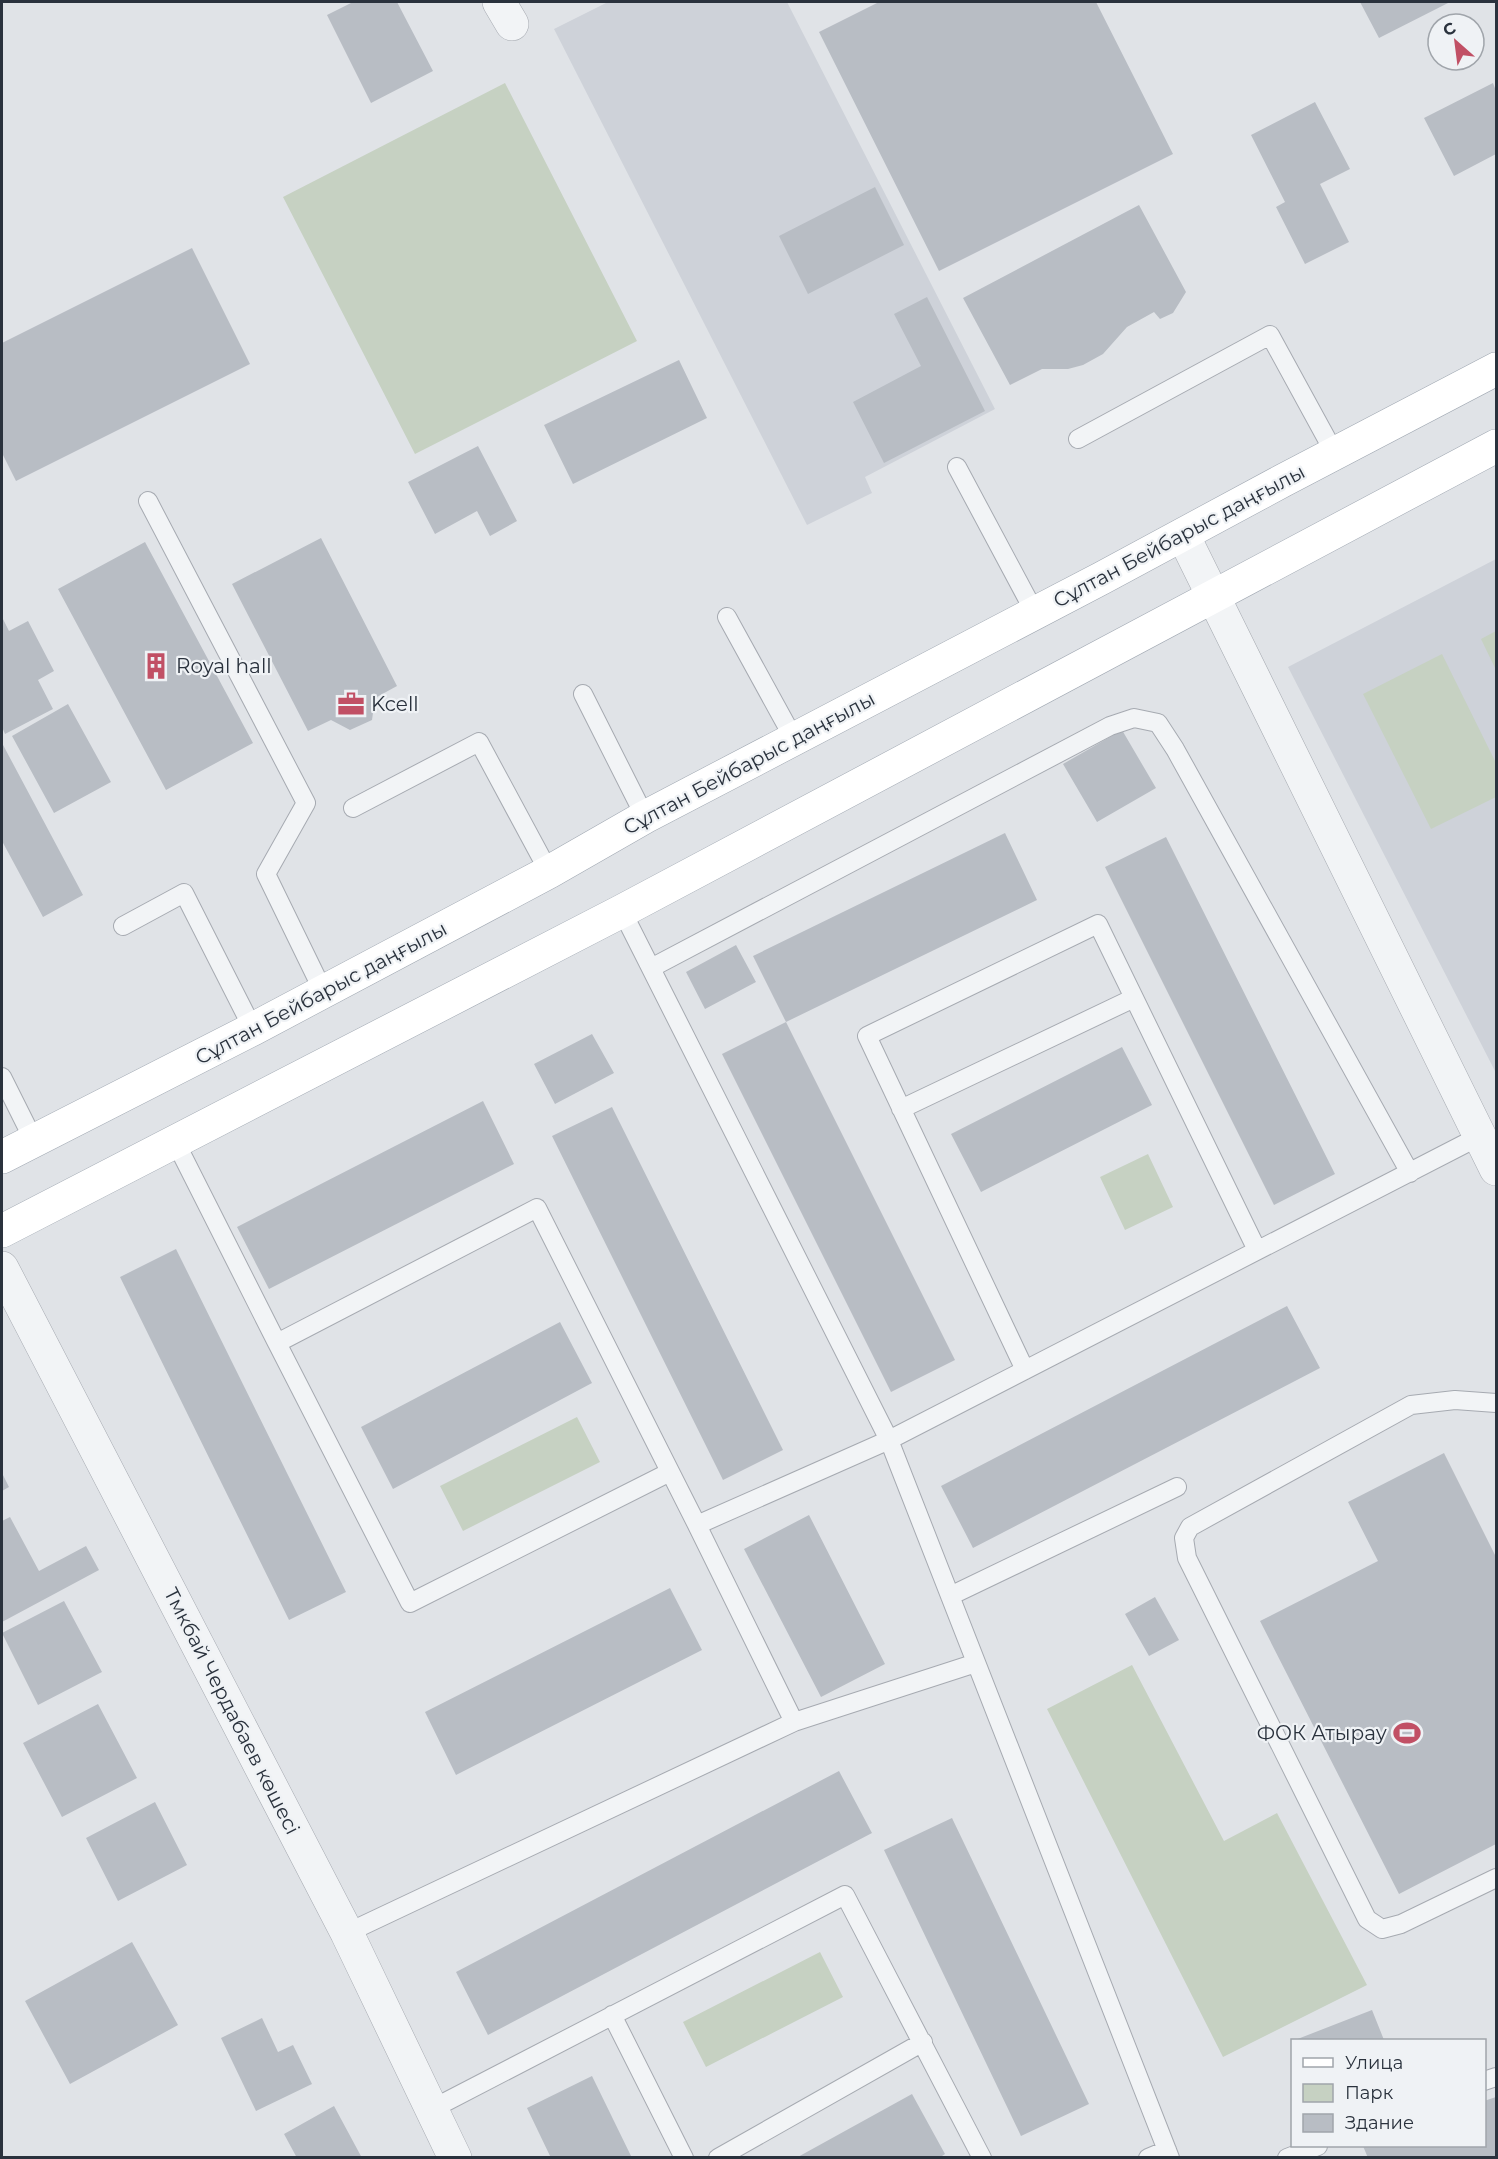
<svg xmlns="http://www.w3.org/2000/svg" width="1498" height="2159" font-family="Montserrat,sans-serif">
	<rect width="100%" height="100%" fill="#e0e3e7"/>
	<path fill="#ced2d9" d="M608 2H787L995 409 865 477 872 493 807 525 554 29Z
		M1496 559V1073L1288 667Z"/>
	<path fill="#c6d1c2" d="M505 83 637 341 415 454 283 197Z
		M1496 631V670L1481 639Z
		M1442 654 1496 763V797L1431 829 1363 694Z
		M1148 1154 1173 1207 1125 1230 1100 1177Z
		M577 1417 600 1462 463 1531 440 1486Z
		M1132 1665 1224 1841 1277 1813 1367 1985 1223 2057 1047 1709Z
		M820 1952 843 1997 706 2067 683 2022Z"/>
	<path fill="#b8bdc4" d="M353 2H397L433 71 371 103 327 15Z
		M879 2H1096L1173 154 939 271 819 32Z
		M1360 2H1450L1379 38Z
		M1493 83 1496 91V154L1454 176 1424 118Z
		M1315 102 1350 169 1320 184 1349 242 1305 264 1276 207 1285 202 1251 135Z
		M875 187 904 245 808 294 779 236Z
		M1139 205 1186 292 1173 313 1160 319 1154 312 1127 327 1103 354 1083 365 1068 369H1042L1010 385 963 298Z
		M192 248 250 364 16 481 2 453V343Z
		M927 297 985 411 884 463 853 402 921 366 894 314Z
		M679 360 707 418 573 484 544 425Z
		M478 446 517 521 490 536 477 511 435 534 408 482Z
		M321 538 397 686 375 698 372 720 350 730 331 720 308 731 232 584Z
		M145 542 253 743 166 790 58 589Z
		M2 617 9 631 28 621 54 671 38 680 53 709 5 734 2 727Z
		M68 704 111 782 54 813 12 736Z
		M1122 730 1156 788 1097 822 1063 764Z
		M2 743 83 895 43 917 2 841Z
		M1005 833 1037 900 786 1022 753 956Z
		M1166 837 1335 1174 1274 1205 1105 867Z
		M736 945 756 982 705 1009 686 972Z
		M786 1022 955 1360 891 1392 722 1054Z
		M592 1034 614 1073 555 1104 534 1064Z
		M1122 1047 1152 1105 981 1192 951 1134Z
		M483 1101 514 1164 269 1289 237 1227Z
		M612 1107 783 1450 723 1480 552 1136Z
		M176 1249 346 1592 289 1620 120 1277Z
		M1287 1306 1320 1368 973 1548 941 1486Z
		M560 1322 592 1383 393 1489 361 1427Z
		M1444 1453 1496 1557V1844L1399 1894 1260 1621 1378 1561 1348 1502Z
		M2 1473 9 1487 2 1491Z
		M809 1515 885 1664 821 1697 744 1549Z
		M10 1517 39 1571 86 1546 99 1570 2 1622V1521Z
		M670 1588 702 1650 456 1775 425 1712Z
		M1155 1597 1179 1640 1149 1656 1125 1614Z
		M64 1601 102 1672 38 1705 2 1633Z
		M98 1704 137 1778 62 1817 23 1743Z
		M839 1771 872 1833 488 2035 456 1972Z
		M155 1802 187 1865 118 1901 86 1838Z
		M952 1818 1089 2104 1021 2136 884 1850Z
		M132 1942 178 2025 70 2084 25 2001Z
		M1372 2010 1384 2040H1295Z
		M262 2018 278 2052 293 2045 312 2084 256 2111 221 2038Z
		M592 2076 632 2158H551L527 2108Z
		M912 2094 945 2154 939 2158H796Z
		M1496 2097V2158H1368L1363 2146H1484V2101Z
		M334 2106 362 2158H297L284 2134Z"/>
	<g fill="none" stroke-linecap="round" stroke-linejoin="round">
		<defs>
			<path id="service" d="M1078 439 1270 335 1335 454
				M957 467 1035 613
				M148 501 306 803 266 874 323 991
				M727 617 794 739
				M583 694 645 817
				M353 808 479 742 549 872
				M622 911 889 1440 1170 2158
				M123 926 184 893 253 1029
				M651 968 1110 726 1134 718 1158 723 1175 749 1410 1173
				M2 1077 34 1141
				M901 1109 1134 998
				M175 1141 277 1343 537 1208 697 1525 889 1440 1480 1136
				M277 1343 410 1603 670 1472
				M1025 1370 867 1036 1098 924 1257 1250
				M1496 1403 1455 1400 1411 1405 1190 1527 1184 1538 1187 1558 1367 1919 1382 1929 1401 1924 1496 1878
				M697 1525 794 1722
				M950 1596 1177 1487
				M347 1933 794 1722 976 1663
				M612 2015 684 2158
				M1484 2081 1496 2077
				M432 2109 845 1895 982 2158
				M718 2158 923 2042
				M1148 2158 1167 2150
				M1287 2158 1318 2146"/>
			<path id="minor" d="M499 2 512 24
				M1183 535 1496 1169
				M2 1268 347 1933 455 2158"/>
			<path id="primary" d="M2 1157 253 1029 549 872 645 817 1102 578 1282 481 1496 369
				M2 1231 622 911 1496 446"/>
		</defs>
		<use href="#service" stroke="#a6aab1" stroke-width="20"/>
		<use href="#minor" stroke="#a6aab1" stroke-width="34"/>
		<use href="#primary" stroke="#a0a8b2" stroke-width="34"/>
		<use href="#service" stroke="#f2f4f6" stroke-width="18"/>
		<use href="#minor" stroke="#f2f4f6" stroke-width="33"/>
		<use href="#primary" stroke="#fff" stroke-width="33"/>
	</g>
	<defs>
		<symbol id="building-bare" viewBox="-9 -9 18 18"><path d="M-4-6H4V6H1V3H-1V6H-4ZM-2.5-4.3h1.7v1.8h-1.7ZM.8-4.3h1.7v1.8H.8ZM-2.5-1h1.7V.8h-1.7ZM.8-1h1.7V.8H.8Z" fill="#c15065" stroke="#eff2f5" stroke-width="2.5" paint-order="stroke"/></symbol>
		<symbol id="office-bare" viewBox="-9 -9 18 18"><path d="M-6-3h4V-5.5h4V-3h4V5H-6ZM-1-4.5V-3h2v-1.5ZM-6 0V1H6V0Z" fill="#c15065" stroke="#eff2f5" stroke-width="2.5" paint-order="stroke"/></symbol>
		<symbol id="stadium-bare" viewBox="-9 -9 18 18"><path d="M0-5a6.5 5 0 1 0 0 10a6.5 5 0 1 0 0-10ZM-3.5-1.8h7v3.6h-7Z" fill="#c15065" stroke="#eff2f5" stroke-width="2.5" paint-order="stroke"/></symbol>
	</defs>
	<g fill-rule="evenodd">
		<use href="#building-bare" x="137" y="647" width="38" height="38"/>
		<use href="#office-bare" x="332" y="685" width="38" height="38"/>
		<use href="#stadium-bare" x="1388" y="1714" width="38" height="38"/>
	</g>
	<g text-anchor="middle" stroke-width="4.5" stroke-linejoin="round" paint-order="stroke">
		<g font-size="20" fill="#2a323d" stroke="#eff2f5">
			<text transform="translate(1179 536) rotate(-28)" y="7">Сұлтан Бейбарыс даңғылы</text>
			<text transform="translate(749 763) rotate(-28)" y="7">Сұлтан Бейбарыс даңғылы</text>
			<text transform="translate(321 993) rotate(-28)" y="7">Сұлтан Бейбарыс даңғылы</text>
			<text transform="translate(232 1711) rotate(63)" y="7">Тмкбай Чердабаев көшесі</text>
		</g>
		<g font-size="20" fill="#2a323d" stroke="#eff2f5" text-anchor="start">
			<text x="176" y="673">Royal hall</text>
			<text x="371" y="711">Kcell</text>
			<text x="1387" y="1740" text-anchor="end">ФОК Атырау</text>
		</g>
	</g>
	<rect width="1498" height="2159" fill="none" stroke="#2a323d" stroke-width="6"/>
	<rect x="1291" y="2039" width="195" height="108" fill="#eff2f5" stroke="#a0a5ab" stroke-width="1.5"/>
	<rect x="1303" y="2058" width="30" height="9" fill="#ffffff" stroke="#a0a5ab" stroke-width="1.5"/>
	<text x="1345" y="2069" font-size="18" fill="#2a323d">Улица</text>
	<rect x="1303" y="2084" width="30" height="18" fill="#c6d1c2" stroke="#a0a5ab" stroke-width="1.5"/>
	<text x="1345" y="2099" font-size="18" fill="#2a323d">Парк</text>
	<rect x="1303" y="2114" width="30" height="18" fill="#b8bdc4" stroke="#a0a5ab" stroke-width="1.5"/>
	<text x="1345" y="2129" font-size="18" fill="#2a323d">Здание</text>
	<g transform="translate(1456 42) rotate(332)"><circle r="28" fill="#eff2f5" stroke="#a0a5ab" stroke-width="1.5"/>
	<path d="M0-4.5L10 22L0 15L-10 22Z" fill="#c15065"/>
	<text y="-9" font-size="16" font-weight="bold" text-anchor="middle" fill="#2a323d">С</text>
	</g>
</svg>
